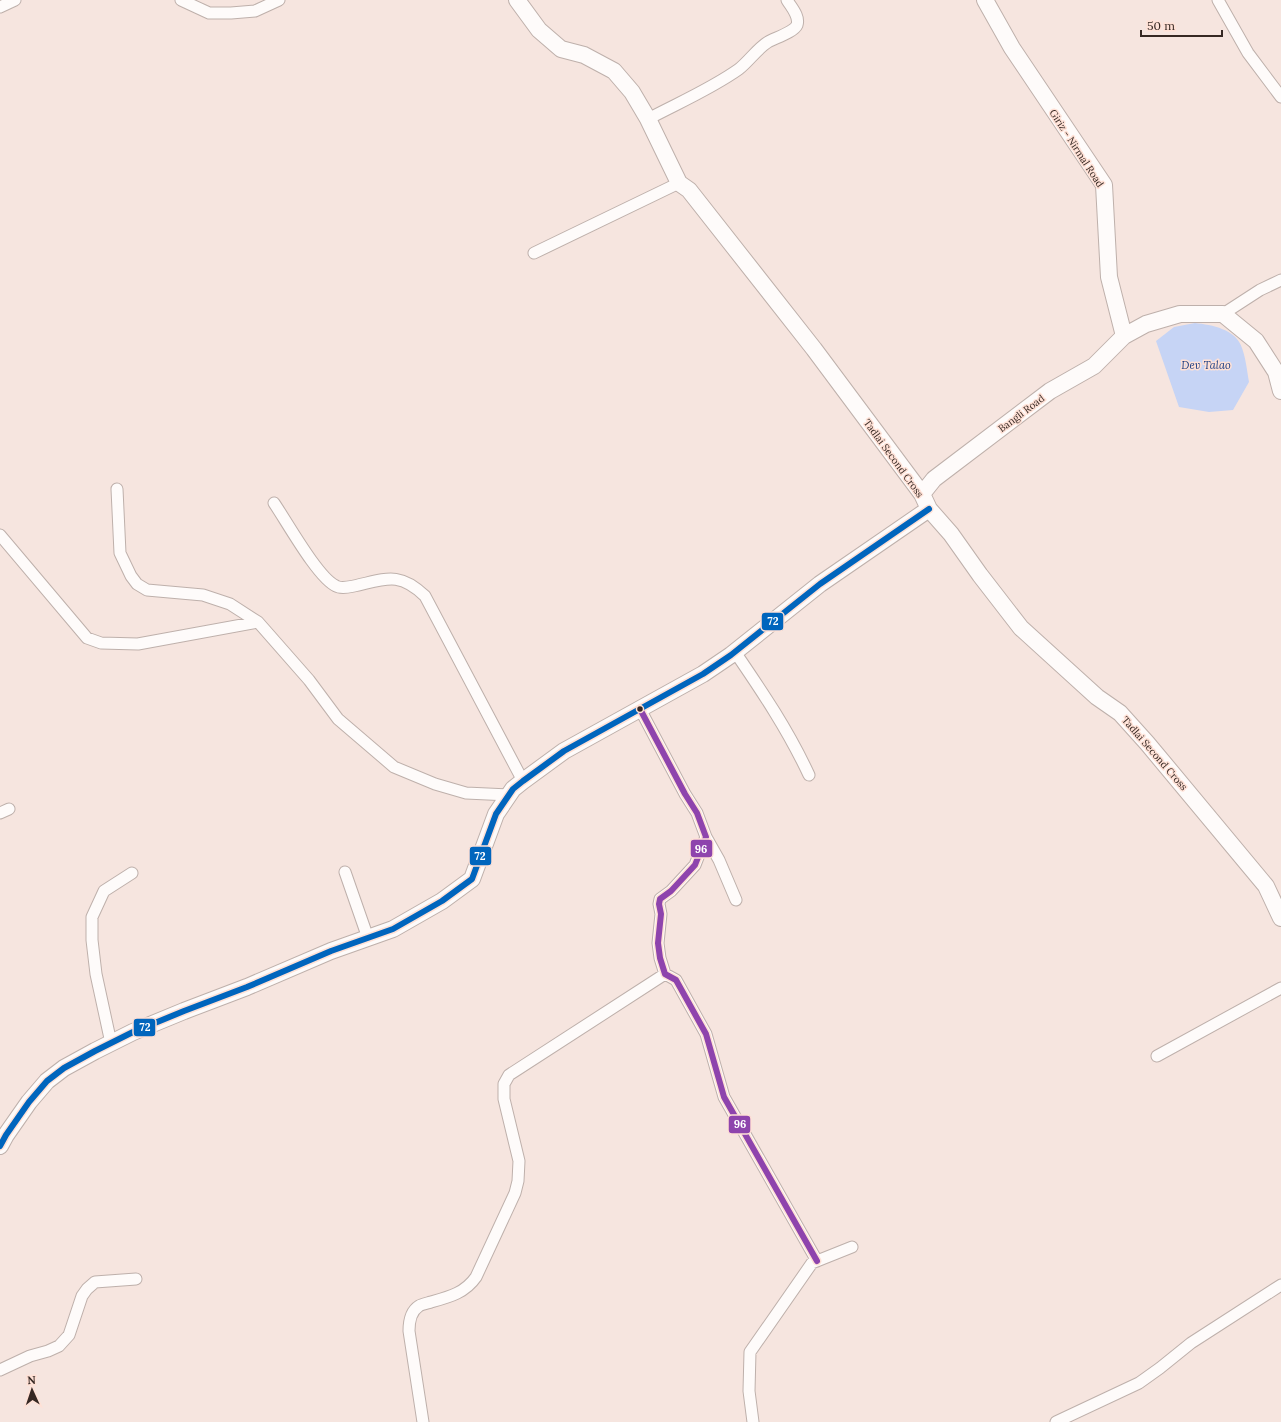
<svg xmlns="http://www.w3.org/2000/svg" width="1281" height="1422" font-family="Lora,serif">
	<rect width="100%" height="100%" fill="#f6e5df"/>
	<path fill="#c6d4f5" d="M1195 323C1212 325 1236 329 1242 348 1246 359 1247 371 1249 382L1233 410 1209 412 1179 407 1156 341 1174 327Z"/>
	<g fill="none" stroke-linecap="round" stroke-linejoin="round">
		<defs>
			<path id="street" d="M181 0 209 13H231L255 11 279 0
				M1218 0 1248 53 1281 97
				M0 7 15 0
				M648 119C678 103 711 89 739 69 749 61 758 48 768 42 775 38 794 32 797 25 800 16 791 7 787 0
				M534 253 679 183
				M1223 314 1260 290 1281 280
				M117 489 120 553 131 576 137 584 147 590 203 595 230 604 258 622 309 680 338 719 394 767 435 784 466 793 509 795
				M274 503C287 522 318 578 336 586 341 589 349 587 354 586 386 579 399 571 425 596L523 781
				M0 535 87 638 101 643 138 644 258 622
				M735 652C763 693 788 730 809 775
				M640 709 685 794 697 813 706 837 695 865 671 891 660 899 659 904 661 914 658 943 660 958 665 974 676 980 706 1034 724 1097 817 1261
				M0 813 9 809
				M706 837 719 860 736 900
				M345 872 368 938
				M111 1043 96 974 92 940V917L104 891 132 873
				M1157 1056 1281 988
				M0 1370 30 1356 48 1351 59 1346 69 1335 82 1296 87 1289 95 1282 136 1279
				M423 1422 409 1331C409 1322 411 1311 419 1306 422 1304 428 1303 431 1302 449 1297 465 1293 476 1277L515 1193 518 1181 519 1161 504 1099V1084L509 1075 665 974
				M753 1422 749 1391 750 1352 812 1263 852 1247
				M1056 1422 1139 1383 1160 1368 1191 1343 1281 1285"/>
			<path id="secondary" d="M517 0 539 30 561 49 584 55 614 71 632 92 648 119 679 183 689 190 814 349 922 494 929 509 951 534 980 575 1021 628 1097 697 1120 713 1147 743 1266 886 1281 918
				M985 0 1012 48 1104 185 1109 277 1124 336
				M922 494 934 479 1050 391 1094 366 1124 336 1146 324 1180 314H1223L1256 341 1276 372 1281 391
				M0 1146 6 1135 29 1102 47 1081 64 1068 95 1051 133 1032 184 1011 247 987 331 951 393 929 442 901 472 879 496 814 513 789 523 781 564 751 703 674 731 655 820 584 929 509"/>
		</defs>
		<use href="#street" stroke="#beb0ab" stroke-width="13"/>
		<use href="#secondary" stroke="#beb0ab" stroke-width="18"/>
		<use href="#street" stroke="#fefbfa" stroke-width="11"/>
		<use href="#secondary" stroke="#fefbfa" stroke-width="16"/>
		<defs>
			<path id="bus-1" d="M640 709 685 794 697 813 706 837 695 865 671 891 660 899 659 904 661 914 658 943 660 958 665 974 676 980 706 1034 724 1097 817 1261"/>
			<path id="bus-2" d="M0 1146 6 1135 29 1102 47 1081 64 1068 95 1051 133 1032 184 1011 247 987 331 951 393 929 442 901 472 879 496 814 513 789 523 781 564 751 703 674 731 655 820 584 929 509"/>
		</defs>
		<use href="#bus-1" stroke="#ffe1d6" stroke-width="9"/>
		<use href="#bus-2" stroke="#ffe1d6" stroke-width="9"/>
		<use href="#bus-1" stroke="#8e44ad" stroke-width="6"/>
		<use href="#bus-2" stroke="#0065bd" stroke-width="6"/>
	</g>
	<circle fill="#362823" stroke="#ffe1d6" stroke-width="1.5" cx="640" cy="709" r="3.5"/>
	<g text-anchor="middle" stroke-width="3" stroke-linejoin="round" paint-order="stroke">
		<g font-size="10" fill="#362823" stroke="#ffe1d6">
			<text transform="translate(1077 148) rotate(57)" y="4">Giriz - Nirmal Road</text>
			<text transform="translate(1021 413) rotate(-37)" y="4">Bangli Road</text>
			<text transform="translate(894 458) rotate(54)" y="4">Tadlai Second Cross</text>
			<text transform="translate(1155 753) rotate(49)" y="4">Tadlai Second Cross</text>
		</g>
		<g font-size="11" font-style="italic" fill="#1c3e84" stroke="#ffe1d6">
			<text x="1206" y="369">Dev Talao</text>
		</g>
	</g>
	<g stroke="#ffe1d6" stroke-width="1.5">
		<rect x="761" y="612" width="23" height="19" rx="4" fill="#0065bd"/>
		<rect x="690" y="839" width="23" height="19" rx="4" fill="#8e44ad"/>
		<rect x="469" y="846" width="23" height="20" rx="4" fill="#0065bd"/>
		<rect x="133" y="1018" width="23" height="19" rx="4" fill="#0065bd"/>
		<rect x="728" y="1115" width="23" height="19" rx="4" fill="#8e44ad"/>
	</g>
	<g font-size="11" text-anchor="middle" font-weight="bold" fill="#fff">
		<text x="773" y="625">72</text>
		<text x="701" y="853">96</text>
		<text x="480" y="860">72</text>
		<text x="145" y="1031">72</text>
		<text x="740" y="1128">96</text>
	</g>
	<g transform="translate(32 1390) rotate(357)" stroke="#ffe1d6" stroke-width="3" paint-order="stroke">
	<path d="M0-3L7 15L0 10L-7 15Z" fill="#362823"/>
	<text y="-6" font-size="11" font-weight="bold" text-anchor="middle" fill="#362823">N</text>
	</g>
	<path d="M1141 30v6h81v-6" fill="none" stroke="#362823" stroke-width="2"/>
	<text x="1147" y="30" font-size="12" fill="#362823" stroke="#ffe1d6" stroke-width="3" paint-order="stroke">50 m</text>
</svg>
